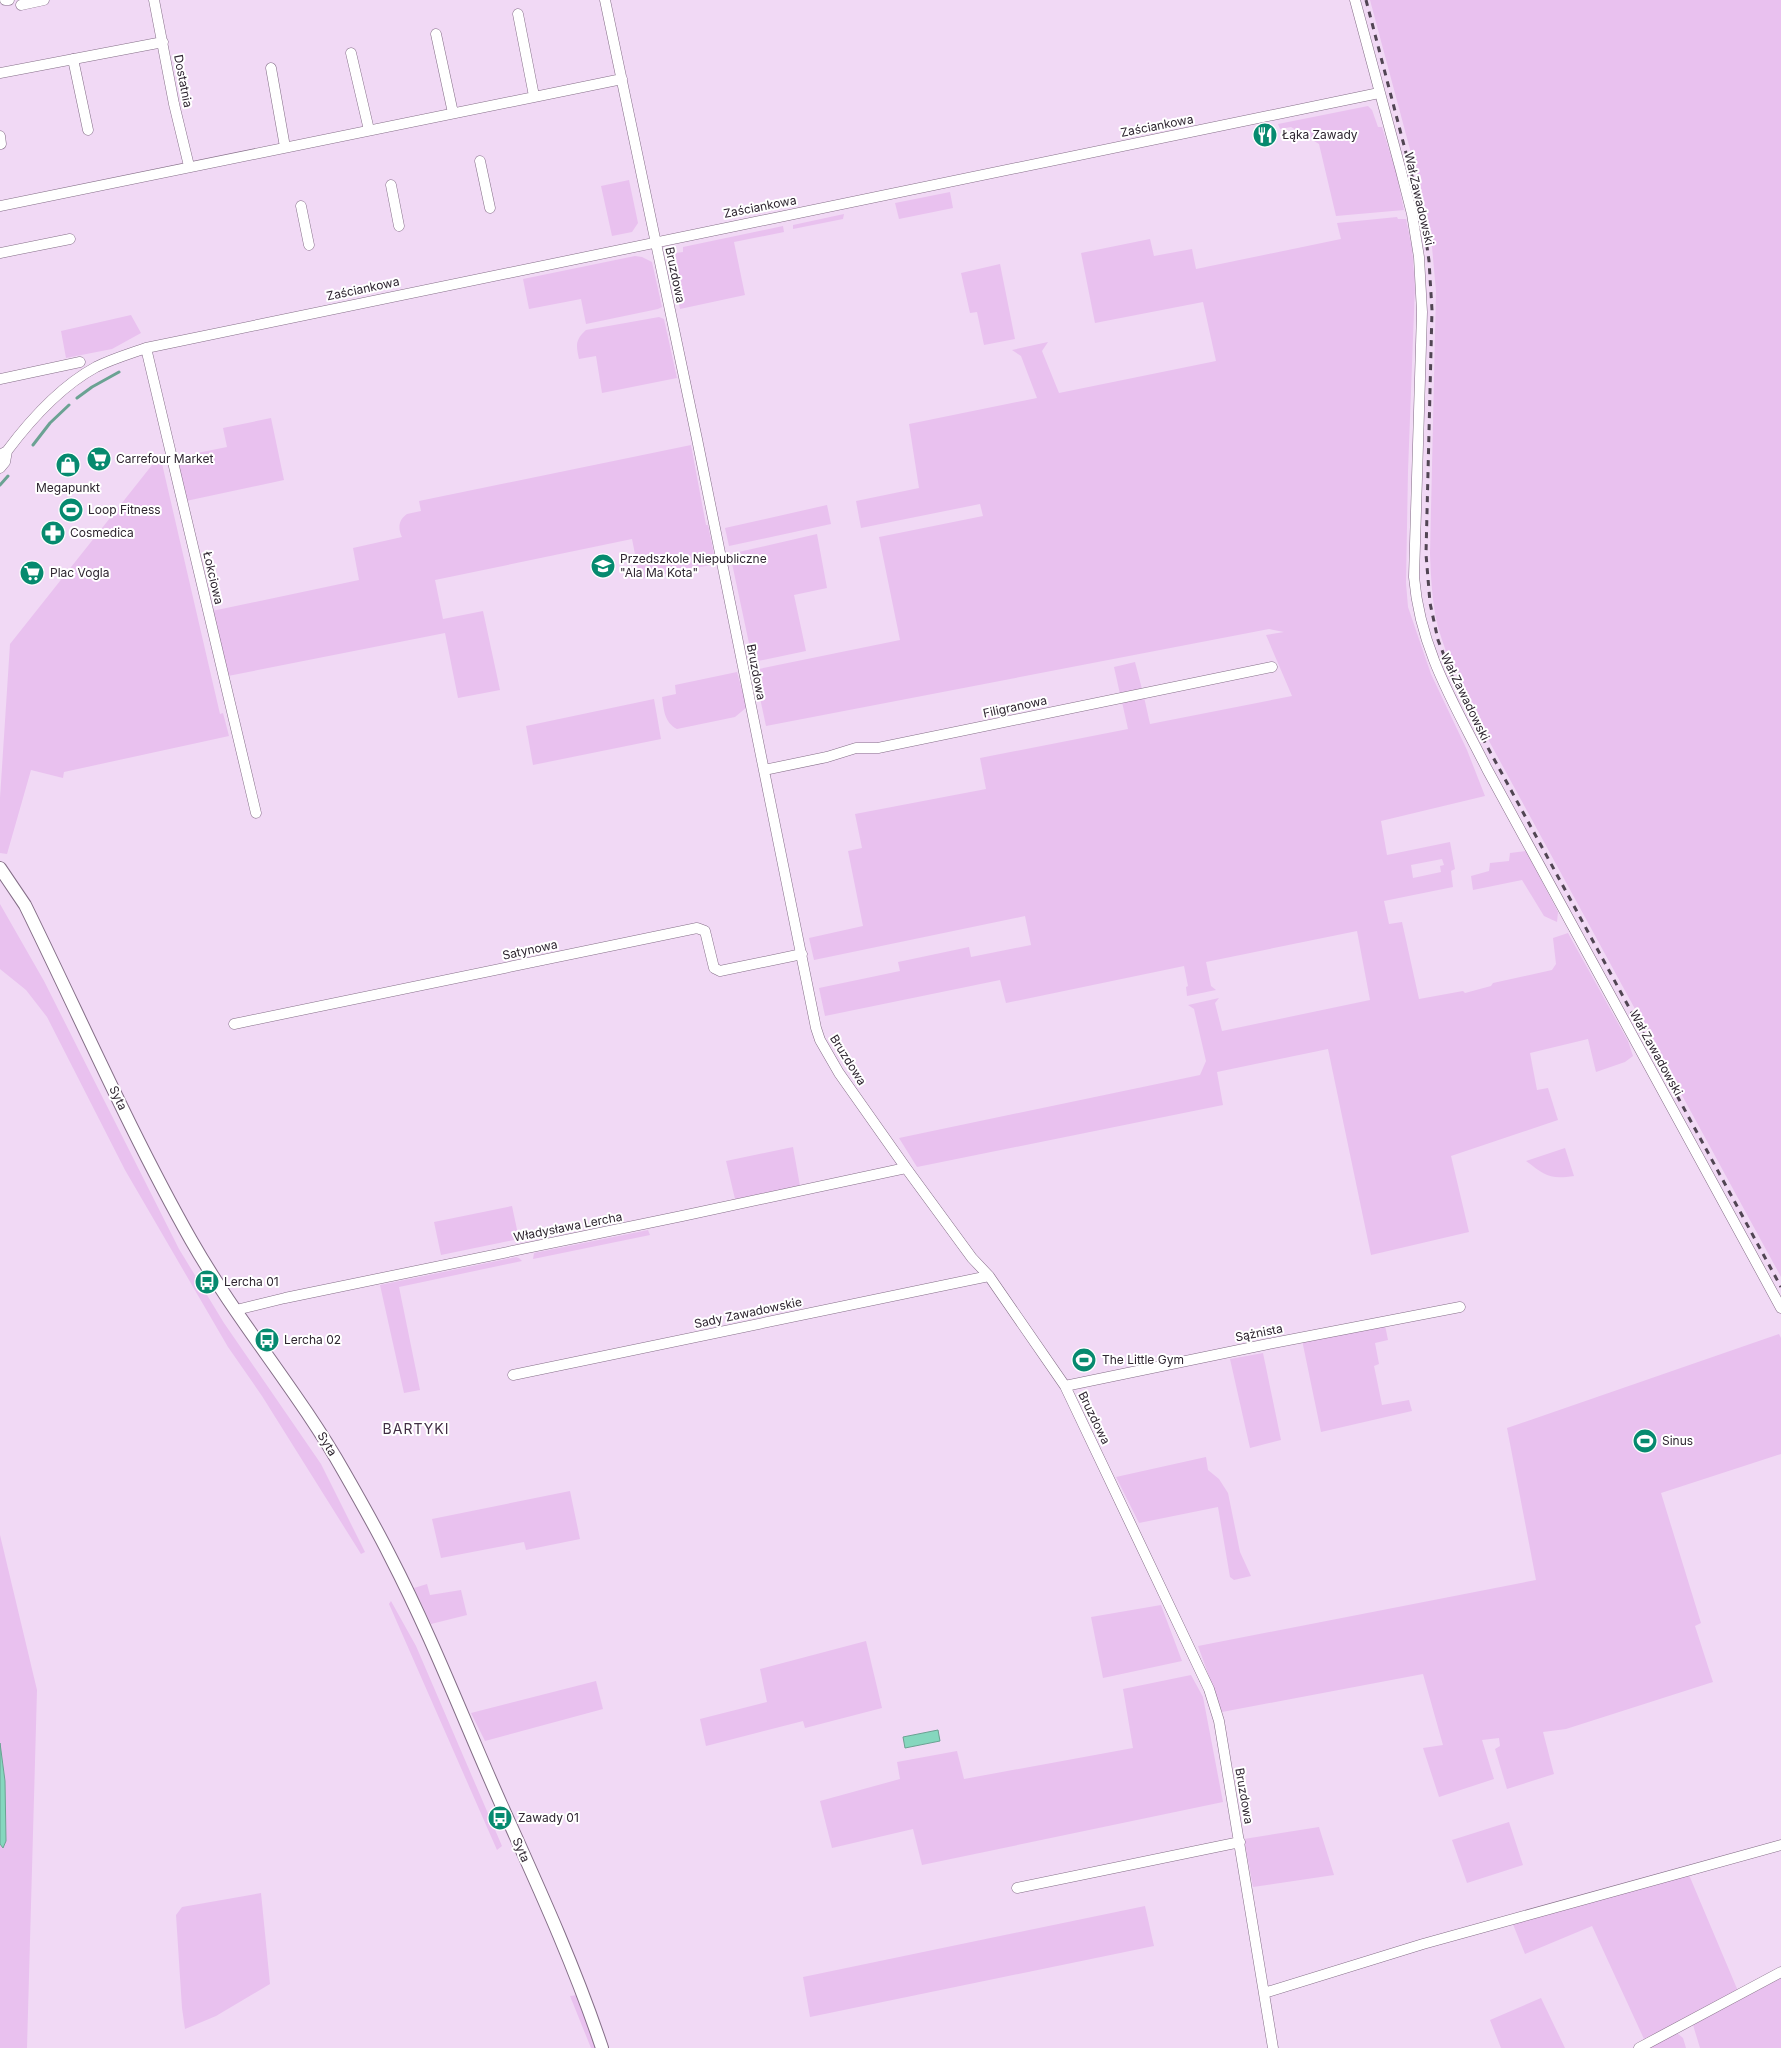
<svg xmlns="http://www.w3.org/2000/svg" width="1781" height="2048" font-family="Inter,sans-serif">
	<rect width="100%" height="100%" fill="#f1d9f5"/>
	<path fill="#e9c1ef" fill-rule="evenodd" d="M1370 0H1781V1277L1483 730C1465 696 1448 663 1438 627 1432 603 1431 578 1430 554L1436 291 1432 247 1415 168Z
		M1368 106 1372 110 1378 127H1382L1396 172 1404 210 1336 216 1319 144 1291 127 1280 129 1278 124Z
		M629 180 638 223 632 232 612 236 601 186Z
		M950 192 953 208 899 219 895 203Z
		M844 214 843 219 793 229V225Z
		M1397 217 1398 219H1406L1412 248 1415 285 1408 471 1406 583 1408 607 1431 674 1467 750 1485 796 1381 821 1387 855 1450 842 1455 869 1451 871 1453 887 1384 901 1389 924 1402 922 1419 999 1463 991 1465 993 1491 986 1493 983 1552 970 1556 964 1553 938 1568 933 1628 1041 1633 1056 1625 1062 1596 1072 1588 1039 1530 1053 1537 1090 1548 1088 1558 1120 1451 1156 1469 1232 1371 1255 1328 1049 1217 1072 1223 1105 917 1167 899 1138 1200 1075 1206 1061 1194 1009 1188 1005 1219 998 1215 1003 1222 1031 1370 1000 1357 931 1206 962 1211 986 1216 990 1187 996 1186 987 1188 986 1184 966 1006 1003 1000 980 825 1016 819 988 900 971 898 962 969 947 971 957 1031 945 1025 916 814 960 809 938 863 926 848 851 862 848 855 814 986 789 980 758 1128 729 1122 702 1144 697 1150 724 1292 696 1266 635 1284 632 1269 629 766 726 754 670 900 640 879 537 983 516 980 504 861 528 856 501 919 488 909 424 1037 398 1021 356 1012 350 1048 342 1042 351 1059 393 1216 361 1203 302 1095 323 1081 253 1150 239 1154 256 1192 249 1196 269 1341 239 1337 223ZM1442 859 1444 865 1440 866 1441 872 1413 878 1411 865Z
		M783 226 784 232 734 242 745 295 680 309 670 262 676 253 683 252V247Z
		M635 256 642 257 652 262 662 307 658 309 586 324 581 299 529 309 523 279Z
		M1000 264 1015 339 984 345 977 312 970 313 961 273Z
		M131 315 141 333 112 349 66 358 61 331Z
		M659 317 664 319 677 378 602 393 596 356 579 359C576 345 575 340 586 330Z
		M271 418 284 480 186 501 177 457 227 447 223 428Z
		M691 445 706 525H708L716 564 640 579 632 539 435 580 443 619 483 611 500 690 458 698 445 633 228 676 212 611 359 580 353 548 402 537C398 529 398 520 407 514L421 511 419 501Z
		M160 455 220 714 223 713 229 736 64 772 63 778 31 770 7 854 0 853V798L10 644Z
		M827 505 831 524 729 546 725 528Z
		M817 534 827 588 794 595 806 651 753 662 730 554Z
		M1135 662 1142 689 1120 694 1114 667Z
		M737 672 747 707 735 717 677 729C664 722 664 710 662 697L676 694 675 685Z
		M654 699 661 739 533 765 526 726Z
		M1526 851 1558 912 1557 922 1544 916 1522 880 1473 890 1471 876 1489 871 1490 863 1509 861 1510 853Z
		M0 904 44 981 179 1249 224 1323 321 1464 365 1552 361 1554 262 1396 228 1347 125 1170 47 1017 26 990 0 969Z
		M793 1147 800 1186 735 1199 726 1161Z
		M1565 1148 1574 1176C1549 1180 1545 1175 1526 1161Z
		M512 1206 519 1239 441 1255 434 1222Z
		M648 1230 650 1235 533 1259 534 1253Z
		M516 1257 519 1258 522 1261 399 1287 420 1390 404 1393 380 1285Z
		M1385 1325 1388 1340 1375 1343 1379 1364 1374 1366 1382 1405 1409 1400 1412 1411 1321 1432 1302 1340Z
		M1779 1334 1781 1338V1454L1661 1493 1701 1623 1695 1626 1713 1682 1566 1729 1543 1732 1554 1774 1507 1789 1495 1749 1500 1746 1499 1738 1482 1740 1494 1779 1439 1797 1423 1748 1443 1745 1423 1674 1222 1712 1198 1646 1536 1580 1507 1428Z
		M1263 1353 1281 1440 1250 1448 1230 1359Z
		M1206 1457 1208 1470 1219 1479 1228 1493 1240 1552 1251 1576 1234 1580 1230 1577 1218 1507 1139 1523 1116 1477Z
		M570 1491 580 1539 526 1550 524 1542 441 1558 432 1519Z
		M0 1535 37 1690 27 2048H0V1844L3 1848 6 1841 5 1781 0 1743Z
		M427 1584 430 1595 461 1590 467 1615 431 1624 414 1588Z
		M391 1601 416 1646 502 1846 497 1850 389 1604Z
		M1161 1605 1182 1661 1103 1678 1091 1617Z
		M866 1641 882 1708 805 1728 803 1721 706 1746 700 1719 767 1702 760 1669Z
		M1191 1675 1203 1697 1223 1802 922 1865 913 1829 832 1848 820 1801 900 1779 897 1762 957 1751 964 1779 1133 1748 1123 1689Z
		M596 1681 603 1709 485 1741 471 1713Z
		M1509 1822 1523 1865 1467 1883 1452 1840Z
		M1319 1827 1334 1875 1253 1887 1244 1839Z
		M1689 1875 1738 1991 1644 2039 1592 1926 1525 1954 1512 1922Z
		M261 1893 270 1984 216 2016 185 2029 182 2008 176 1915 182 1907Z
		M1145 1906 1154 1946 810 2017 803 1977Z
		M1781 1978V2048H1700L1693 2025Z
		M578 1995 596 2048H591L570 1996Z
		M1541 1998 1565 2048H1501L1490 2020Z
		M1677 2033 1683 2038 1686 2048H1648Z"/>
	<path fill="#85d7be" stroke="#6ba293" d="M938 1730 940 1741 905 1748 903 1737Z
		M0 1743 5 1781 6 1841 3 1848 0 1844Z"/>
	<g fill="none" stroke-linecap="round" stroke-linejoin="round">
		<path stroke="#6ba293" stroke-width="3" d="M77 398 92 387 119 372
			M33 445 50 423 69 405
			M0 485 8 476"/>
		<defs>
			<path id="minor" d="M5 0H9
				M154 0 174 104 189 166
				M605 0 697 439 816 1028 820 1040 839 1073 906 1168 972 1258 989 1276 1065 1386 1209 1689 1219 1721 1273 2048
				M1355 0 1401 171 1412 214 1419 257 1422 312 1414 577C1420 650 1455 705 1487 769L1781 1308
				M21 5 44 0
				M518 14 534 96
				M436 34 453 113
				M351 53 369 130
				M73 59 88 130
				M271 68 285 147
				M0 73 163 42
				M0 136 1 144
				M480 161 490 208
				M391 185 399 226
				M0 206 622 79
				M301 206 309 245
				M0 253 70 239
				M146 348 256 813
				M0 379 80 362
				M0 455 7 451C31 419 61 386 96 367 112 359 129 354 146 348L1379 93
				M0 468 5 462 7 451
				M764 770 827 757 856 748H878L1272 667
				M234 1024 697 928 705 931 714 968 720 971 802 954
				M236 1310 285 1298 682 1216 906 1168
				M513 1375 989 1276
				M1065 1386 1268 1344 1460 1307
				M1017 1888 1240 1842
				M1264 1993 1423 1944 1781 1845
				M1639 2048 1781 1972"/>
			<path id="tertiary" d="M0 868 25 905C80 1017 130 1132 191 1240 237 1321 298 1391 344 1472 360 1500 376 1528 390 1556 432 1637 464 1721 501 1804 537 1884 574 1964 602 2048"/>
		</defs>
		<use href="#minor" stroke="#846e87" stroke-width="11"/>
		<use href="#tertiary" stroke="#846e87" stroke-width="14"/>
		<use href="#minor" stroke="#fff" stroke-width="10"/>
		<use href="#tertiary" stroke="#fff" stroke-width="12"/>
		<path stroke="#514553" stroke-width="3" stroke-dasharray="6 6" stroke-linecap="butt" d="M1366 0 1423 218 1429 261 1432 310 1426 554 1430 603 1438 640 1454 681 1481 735 1781 1287"/>
	</g>
	<defs>
		<symbol id="restaurant-disc" viewBox="-11 -11 22 22"><circle r="9.5" fill="#068a6f" stroke="#fff"/><path d="M-5-6h1v4h1v-4h1v4h1v-4h1v5L-1.5 .5V6h-2V.5L-5-1ZM5-6V6H3V1.5H1.5Q1.5-4 5-6Z" fill="#fff"/></symbol>
		<symbol id="supermarket-disc" viewBox="-11 -11 22 22"><circle r="9.5" fill="#068a6f" stroke="#fff"/><path d="M-6-5.5h2.5l.6 2H6L4.5 2H-2.5L-4.4-4H-6ZM-1.5 3.2a1.3 1.3 0 1 0 .1 0ZM3 3.2a1.3 1.3 0 1 0 .1 0Z" fill="#fff"/></symbol>
		<symbol id="shop-disc" viewBox="-11 -11 22 22"><circle r="9.5" fill="#068a6f" stroke="#fff"/><path d="M-5-2.5h2.3a2.7 3.5 0 0 1 5.4 0H5L5.5 6h-11ZM-1.5-2.5h3a1.5 2.3 0 0 0-3 0Z" fill="#fff"/></symbol>
		<symbol id="stadium-disc" viewBox="-11 -11 22 22"><circle r="9.5" fill="#068a6f" stroke="#fff"/><path d="M0-5a6.5 5 0 1 0 0 10a6.5 5 0 1 0 0-10ZM-3.5-1.8h7v3.6h-7Z" fill="#fff"/></symbol>
		<symbol id="pharmacy-disc" viewBox="-11 -11 22 22"><circle r="9.5" fill="#068a6f" stroke="#fff"/><path d="M-2-6h4v4h4v4h-4v4h-4v-4h-4v-4h4Z" fill="#fff"/></symbol>
		<symbol id="school-disc" viewBox="-11 -11 22 22"><circle r="9.5" fill="#068a6f" stroke="#fff"/><path d="M0-5L7-2L0 1L-7-2ZM-4 1L0 2.5L4 1V4Q0 6-4 4Z" fill="#fff"/></symbol>
		<symbol id="bus-disc" viewBox="-11 -11 22 22"><circle r="9.5" fill="#068a6f" stroke="#fff"/><path d="M-5-6H5V4H4V6H2V4H-2V6H-4V4H-5ZM-3.5-4V0h7V-4ZM-3.5 1.2v1.5H-2V1.2ZM2 1.2v1.5H3.5V1.2Z" fill="#fff"/></symbol>
	</defs>
	<g fill-rule="evenodd">
		<use href="#restaurant-disc" x="1251" y="121" width="28" height="28"/>
		<use href="#supermarket-disc" x="85" y="445" width="28" height="28"/>
		<use href="#shop-disc" x="54" y="451" width="28" height="28"/>
		<use href="#stadium-disc" x="57" y="496" width="28" height="28"/>
		<use href="#pharmacy-disc" x="39" y="519" width="28" height="28"/>
		<use href="#school-disc" x="589" y="552" width="28" height="28"/>
		<use href="#supermarket-disc" x="18" y="559" width="28" height="28"/>
		<use href="#bus-disc" x="193" y="1268" width="28" height="28"/>
		<use href="#bus-disc" x="253" y="1326" width="28" height="28"/>
		<use href="#stadium-disc" x="1070" y="1346" width="28" height="28"/>
		<use href="#stadium-disc" x="1631" y="1427" width="28" height="28"/>
		<use href="#bus-disc" x="486" y="1804" width="28" height="28"/>
	</g>
	<g text-anchor="middle" stroke-width="4" stroke-linejoin="round" paint-order="stroke">
		<g font-size="12" fill="#2e2530" stroke="#fff">
			<text transform="translate(183 81) rotate(79)" y="4">Dostatnia</text>
			<text transform="translate(1157 126) rotate(-11)" y="4">Zaściankowa</text>
			<text transform="translate(1419 199) rotate(77)" y="4">Wał Zawadowski</text>
			<text transform="translate(760 207) rotate(-11)" y="4">Zaściankowa</text>
			<text transform="translate(675 275) rotate(78)" y="4">Bruzdowa</text>
			<text transform="translate(363 289) rotate(-12)" y="4">Zaściankowa</text>
			<text transform="translate(213 578) rotate(77)" y="4">Łokciowa</text>
			<text transform="translate(756 672) rotate(79)" y="4">Bruzdowa</text>
			<text transform="translate(1465 697) rotate(64)" y="4">Wał Zawadowski</text>
			<text transform="translate(1015 707) rotate(-12)" y="4">Filigranowa</text>
			<text transform="translate(530 950) rotate(-12)" y="4">Satynowa</text>
			<text transform="translate(1656 1053) rotate(61)" y="4">Wał Zawadowski</text>
			<text transform="translate(848 1060) rotate(58)" y="4">Bruzdowa</text>
			<text transform="translate(118 1098) rotate(65)" y="4">Syta</text>
			<text transform="translate(568 1227) rotate(-11)" y="4">Władysława Lercha</text>
			<text transform="translate(748 1313) rotate(-12)" y="4">Sady Zawadowskie</text>
			<text transform="translate(1259 1333) rotate(-11)" y="4">Sążnista</text>
			<text transform="translate(1094 1418) rotate(64)" y="4">Bruzdowa</text>
			<text transform="translate(327 1444) rotate(58)" y="4">Syta</text>
			<text transform="translate(1244 1796) rotate(80)" y="4">Bruzdowa</text>
			<text transform="translate(521 1850) rotate(66)" y="4">Syta</text>
		</g>
		<g font-size="12" fill="#2e2530" stroke="#fff" text-anchor="start">
			<text x="1282" y="139">Łąka Zawady</text>
			<text x="116" y="463">Carrefour Market</text>
			<text x="68" y="492" text-anchor="middle">Megapunkt</text>
			<text x="88" y="514">Loop Fitness</text>
			<text x="70" y="537">Cosmedica</text>
			<text x="620" y="563">Przedszkole Niepubliczne<tspan x="620" dy="14">"Ala Ma Kota"</tspan></text>
			<text x="50" y="577">Plac Vogla</text>
			<text x="224" y="1286">Lercha 01</text>
			<text x="284" y="1344">Lercha 02</text>
			<text x="1102" y="1364">The Little Gym</text>
			<text x="1662" y="1445">Sinus</text>
			<text x="518" y="1822">Zawady 01</text>
		</g>
		<g font-size="14" letter-spacing="1" fill="#412e44" stroke="#fff">
			<text x="416" y="1434">BARTYKI</text>
		</g>
	</g>
</svg>
